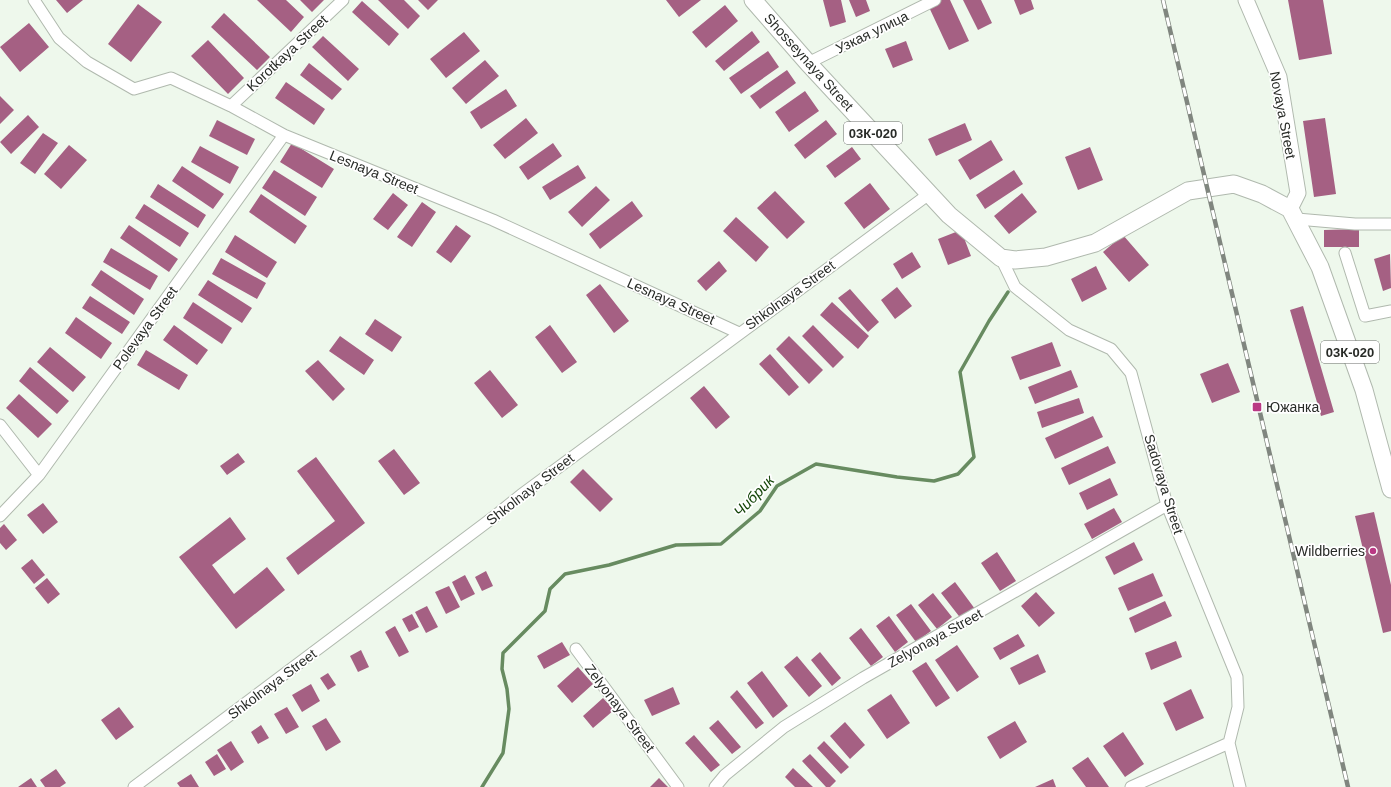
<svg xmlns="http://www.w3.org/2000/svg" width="1391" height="787" font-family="Arial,sans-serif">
	<rect width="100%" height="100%" fill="#eef8ec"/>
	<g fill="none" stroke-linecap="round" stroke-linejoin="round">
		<path stroke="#678b60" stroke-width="3.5" d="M482 787 503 753 509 709 507 689 502 669 503 653 545 611 550 589 565 574 609 565 676 545 721 544 760 511 777 486 816 464 897 477 934 481 958 474 974 457 960 372 989 321 1008 292"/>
	</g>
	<path fill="#a56083" d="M56 0H83L67 13Z
		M257 0H286L304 17 291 32Z
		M300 0H324L312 12Z
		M378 0H404L420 16 408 29Z
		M418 0H438L428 10Z
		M666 0H701L679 17Z
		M823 0H841L846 22 830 27Z
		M849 0H866L870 11 856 17Z
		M939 0H950L969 41 949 50 928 5Z
		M963 0H981L992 23 978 30Z
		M1014 0H1031L1034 9 1020 15Z
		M1288 0H1323L1332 54 1299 60Z
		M362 1 399 34 389 46 352 12Z
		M138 4 162 22 131 62 108 44Z
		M725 5 738 21 706 48 692 32Z
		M224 13 270 57 257 70 211 27Z
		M29 23 49 47 20 72 0 47Z
		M752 31 760 42 724 71 715 61Z
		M464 32 480 51 446 78 430 59Z
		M323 36 359 69 348 81 312 47Z
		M208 40 244 78 228 94 191 56Z
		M906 41 913 60 893 68 885 49Z
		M768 51 779 67 741 94 729 78Z
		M485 60 499 76 466 104 452 88Z
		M309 63 342 89 332 100 300 75Z
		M787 70 796 83 760 109 750 96Z
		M286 82 325 109 314 125 275 98Z
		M506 89 517 106 481 129 470 112Z
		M805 91 819 111 789 132 775 112Z
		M0 96 14 110 0 124Z
		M28 115 39 127 11 154 0 142Z
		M526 118 538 133 505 159 493 145Z
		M1325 118 1336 194 1314 197 1303 121Z
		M217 120 255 139 247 155 209 136Z
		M826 120 837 134 805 159 794 145Z
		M965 123 972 140 936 156 928 139Z
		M43 133 58 143 35 174 20 163Z
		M991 140 1003 160 970 180 958 160Z
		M292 143 334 169 322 188 280 162Z
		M553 143 562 156 528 180 519 167Z
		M69 145 87 160 61 189 44 174Z
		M200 146 239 167 230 184 191 162Z
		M852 147 861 159 835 178 826 166Z
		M1090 147 1103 180 1078 190 1065 157Z
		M578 165 586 178 550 200 542 187Z
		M182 166 224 194 213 209 172 181Z
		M274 170 317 197 305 216 262 188Z
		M1014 170 1023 184 985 209 976 195Z
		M870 183 890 209 864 229 844 203Z
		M158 184 206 215 198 228 150 197Z
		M596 186 610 200 582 227 568 212Z
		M775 191 805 222 787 239 757 208Z
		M393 193 408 205 388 230 373 219Z
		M1022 193 1037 212 1009 234 994 216Z
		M261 194 307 226 295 244 249 212Z
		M632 201 643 216 600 249 589 234Z
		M422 202 436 212 412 247 397 237Z
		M144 204 189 233 180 247 135 218Z
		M736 217 769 247 756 262 723 231Z
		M129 225 178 259 169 272 120 238Z
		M456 225 471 236 451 263 436 252Z
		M1359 229V247H1324V230Z
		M961 230 971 256 948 265 938 239Z
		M235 235 277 262 267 278 225 252Z
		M1123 235 1149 265 1129 282 1103 252Z
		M111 248 158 276 150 290 103 262Z
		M912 252 921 267 902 279 893 264Z
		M1390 254 1391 288 1383 291 1374 259Z
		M221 258 266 283 257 299 212 274Z
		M719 261 727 271 706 291 697 281Z
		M1096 266 1107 289 1082 302 1071 279Z
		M101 270 144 299 134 315 91 285Z
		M208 280 252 308 242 323 198 295Z
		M600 284 629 321 614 333 586 295Z
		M897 287 912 306 895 319 881 300Z
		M850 289 879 322 868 332 838 298Z
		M90 296 130 322 122 334 82 308Z
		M193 302 232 328 222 344 183 318Z
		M832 302 869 336 858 349 820 315Z
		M1303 306 1334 412 1321 416 1290 310Z
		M76 317 112 343 101 359 65 333Z
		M375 319 402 337 392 352 365 334Z
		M174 325 208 350 197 365 163 340Z
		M550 325 577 362 562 373 535 337Z
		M813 325 844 357 833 368 802 336Z
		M340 336 374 360 364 375 329 351Z
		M789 336 823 370 809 384 776 349Z
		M1052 342 1061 366 1020 380 1011 357Z
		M50 347 86 377 73 392 37 362Z
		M146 350 188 375 179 390 137 365Z
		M770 354 799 387 789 396 759 364Z
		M318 360 345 389 333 401 305 371Z
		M1228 363 1240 392 1212 403 1200 374Z
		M30 367 69 401 57 414 19 381Z
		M490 370 518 405 502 418 474 383Z
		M1071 370 1078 387 1035 404 1028 387Z
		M704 386 730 417 716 429 690 398Z
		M19 394 52 424 38 438 6 408Z
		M1079 398 1084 413 1042 428 1037 412Z
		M1093 416 1103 437 1055 459 1045 438Z
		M1108 446 1116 463 1069 485 1061 468Z
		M394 449 420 483 404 495 378 461Z
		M238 453 245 462 227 475 220 466Z
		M316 457 365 523 298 575 286 558 335 521 297 471Z
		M583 469 613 499 600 512 570 482Z
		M1110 478 1118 495 1087 510 1079 493Z
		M43 503 58 522 43 534 27 515Z
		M1114 508 1122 522 1092 539 1084 524Z
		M1374 512 1391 585V631L1383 633 1355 516Z
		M230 517 246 539 212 565 234 594 267 567 285 590 236 629 179 557Z
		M4 524 17 540 6 550 0 543V528Z
		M1134 542 1143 560 1114 575 1105 557Z
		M997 552 1016 581 1000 591 981 563Z
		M32 559 45 575 34 584 21 568Z
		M486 571 493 586 482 591 475 577Z
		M1153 573 1163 596 1128 611 1118 588Z
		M465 575 475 594 461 601 452 582Z
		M47 578 60 594 48 604 35 588Z
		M955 582 975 609 962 620 941 593Z
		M449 586 460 607 446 614 435 592Z
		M1036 592 1055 613 1039 627 1021 606Z
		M933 593 952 617 937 629 918 605Z
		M1165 601 1172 616 1135 633 1129 618Z
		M911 604 931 631 916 642 896 615Z
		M427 606 438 627 426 633 415 612Z
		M412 614 419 627 409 632 402 619Z
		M889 616 908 642 895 652 876 626Z
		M395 626 409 652 399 657 385 632Z
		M861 628 883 657 871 666 849 638Z
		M1018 634 1025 646 1000 660 993 648Z
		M1176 641 1182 657 1151 670 1145 653Z
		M562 642 570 655 544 669 537 656Z
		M957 645 979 677 957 692 935 660Z
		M361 650 369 667 358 672 350 656Z
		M820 652 841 678 832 686 811 660Z
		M1038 654 1046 672 1019 685 1010 668Z
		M797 656 822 686 809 697 784 667Z
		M926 662 950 698 936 707 912 671Z
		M578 667 593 684 572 703 557 686Z
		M762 671 788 706 773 718 747 683Z
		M328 673 336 685 328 690 320 678Z
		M311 684 320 701 302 712 292 695Z
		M673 687 680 704 652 716 644 700Z
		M1191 689 1204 718 1176 731 1163 703Z
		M737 690 764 723 756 729 730 697Z
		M891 694 910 723 887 739 867 710Z
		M603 698 614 710 593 728 583 716Z
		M119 707 134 727 116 740 101 720Z
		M287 707 299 727 286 734 274 714Z
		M326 718 341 742 326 751 312 726Z
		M718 720 741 747 732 754 709 728Z
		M1015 721 1027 742 1000 759 987 737Z
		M845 722 865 745 850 759 830 736Z
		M261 725 269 738 258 744 251 732Z
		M1123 732 1144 764 1125 777 1103 746Z
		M694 735 720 765 711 772 685 743Z
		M231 741 244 762 231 771 217 750Z
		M824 741 849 767 841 774 817 748Z
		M217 754 226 769 214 776 205 762Z
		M810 754 836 781 830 787H826L802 761Z
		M1088 757 1109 787H1086L1072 768Z
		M793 768 813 787H795L785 777Z
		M56 769 66 783 60 787H45L40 780Z
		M191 774 199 787H180L177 783Z
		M31 778 37 787H18Z
		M659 778 668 787H650Z
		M1053 779 1056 787H1035Z"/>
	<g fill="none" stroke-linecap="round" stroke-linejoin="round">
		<defs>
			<path id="street" d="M34 0 59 38 87 62 134 89 171 78 231 106 284 135 493 220 739 333
				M808 63 935 0
				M231 106 343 0
				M1297 219 1355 224H1391
				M1345 253 1365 316 1391 311
				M1001 258 1015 287 1069 330 1111 349 1131 373 1167 505 1237 677 1238 707 1229 743 1240 787
				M0 425 39 475
				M0 516 39 475 284 135
				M576 649 678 787
				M134 787 495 516 521 495 929 194
				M715 787 725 775 784 727 863 678 1167 505
				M1131 787 1229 743"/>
			<path id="secondary" d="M1246 0 1279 77 1298 193 1290 209"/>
			<path id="primary" d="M753 0 808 63 949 215 1001 258 1015 260 1046 257 1095 243 1188 191 1234 184 1262 194 1290 209 1320 267 1364 390 1391 489"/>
		</defs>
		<use href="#street" stroke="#b0b9ae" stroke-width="13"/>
		<use href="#secondary" stroke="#b0b9ae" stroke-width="17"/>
		<use href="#primary" stroke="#b0b9ae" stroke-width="19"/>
		<use href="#street" stroke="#fff" stroke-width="11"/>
		<use href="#secondary" stroke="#fff" stroke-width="15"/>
		<use href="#primary" stroke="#fff" stroke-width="17"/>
		<defs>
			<path id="rail" d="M1163 0 1348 787"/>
		</defs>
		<use href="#rail" stroke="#80867f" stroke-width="4.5"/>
		<use href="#rail" stroke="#fff" stroke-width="3" stroke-dasharray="9" stroke-linecap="butt"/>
	</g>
	<g fill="#ba3984" stroke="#fff" stroke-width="1.5">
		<rect x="1252" y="402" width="10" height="10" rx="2"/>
		<circle cx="1373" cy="551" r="4"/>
	</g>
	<g text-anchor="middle" stroke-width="3.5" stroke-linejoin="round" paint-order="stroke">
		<g fill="#fff" stroke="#686b68" stroke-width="1">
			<rect x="844" y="122" width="58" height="22" rx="3"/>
			<rect x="1321" y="341" width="58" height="22" rx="3"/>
		</g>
		<g font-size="13" font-weight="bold" fill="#282b27">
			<text x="873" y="138">03К-020</text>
			<text x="1350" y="357">03К-020</text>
		</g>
		<g font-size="14" fill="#282b27" stroke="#fff">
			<text transform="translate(872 32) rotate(-26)" y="5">Узкая улица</text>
			<text transform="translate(287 53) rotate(-43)" y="5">Korotkaya Street</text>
			<text transform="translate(809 62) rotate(48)" y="5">Shosseynaya Street</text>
			<text transform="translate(1283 115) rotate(79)" y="5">Novaya Street</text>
			<text transform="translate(374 172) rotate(22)" y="5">Lesnaya Street</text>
			<text transform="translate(790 295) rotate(-36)" y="5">Shkolnaya Street</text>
			<text transform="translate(671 301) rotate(24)" y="5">Lesnaya Street</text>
			<text transform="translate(145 328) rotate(-54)" y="5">Polevaya Street</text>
			<text transform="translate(1164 484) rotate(73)" y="5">Sadovaya Street</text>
			<text transform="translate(530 489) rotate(-38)" y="5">Shkolnaya Street</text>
			<text transform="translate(935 638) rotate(-29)" y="5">Zelyonaya Street</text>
			<text transform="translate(272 684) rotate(-37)" y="5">Shkolnaya Street</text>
			<text transform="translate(620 708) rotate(53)" y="5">Zelyonaya Street</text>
		</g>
		<g font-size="14" fill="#282b27" stroke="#fff" text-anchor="start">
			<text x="1266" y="412">Южанка</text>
			<text x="1365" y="556" text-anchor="end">Wildberries</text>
		</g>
		<g font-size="15" font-style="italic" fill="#154609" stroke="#fff">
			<text transform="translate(754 496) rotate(-46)" y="5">Чибрик</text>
		</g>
	</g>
</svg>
